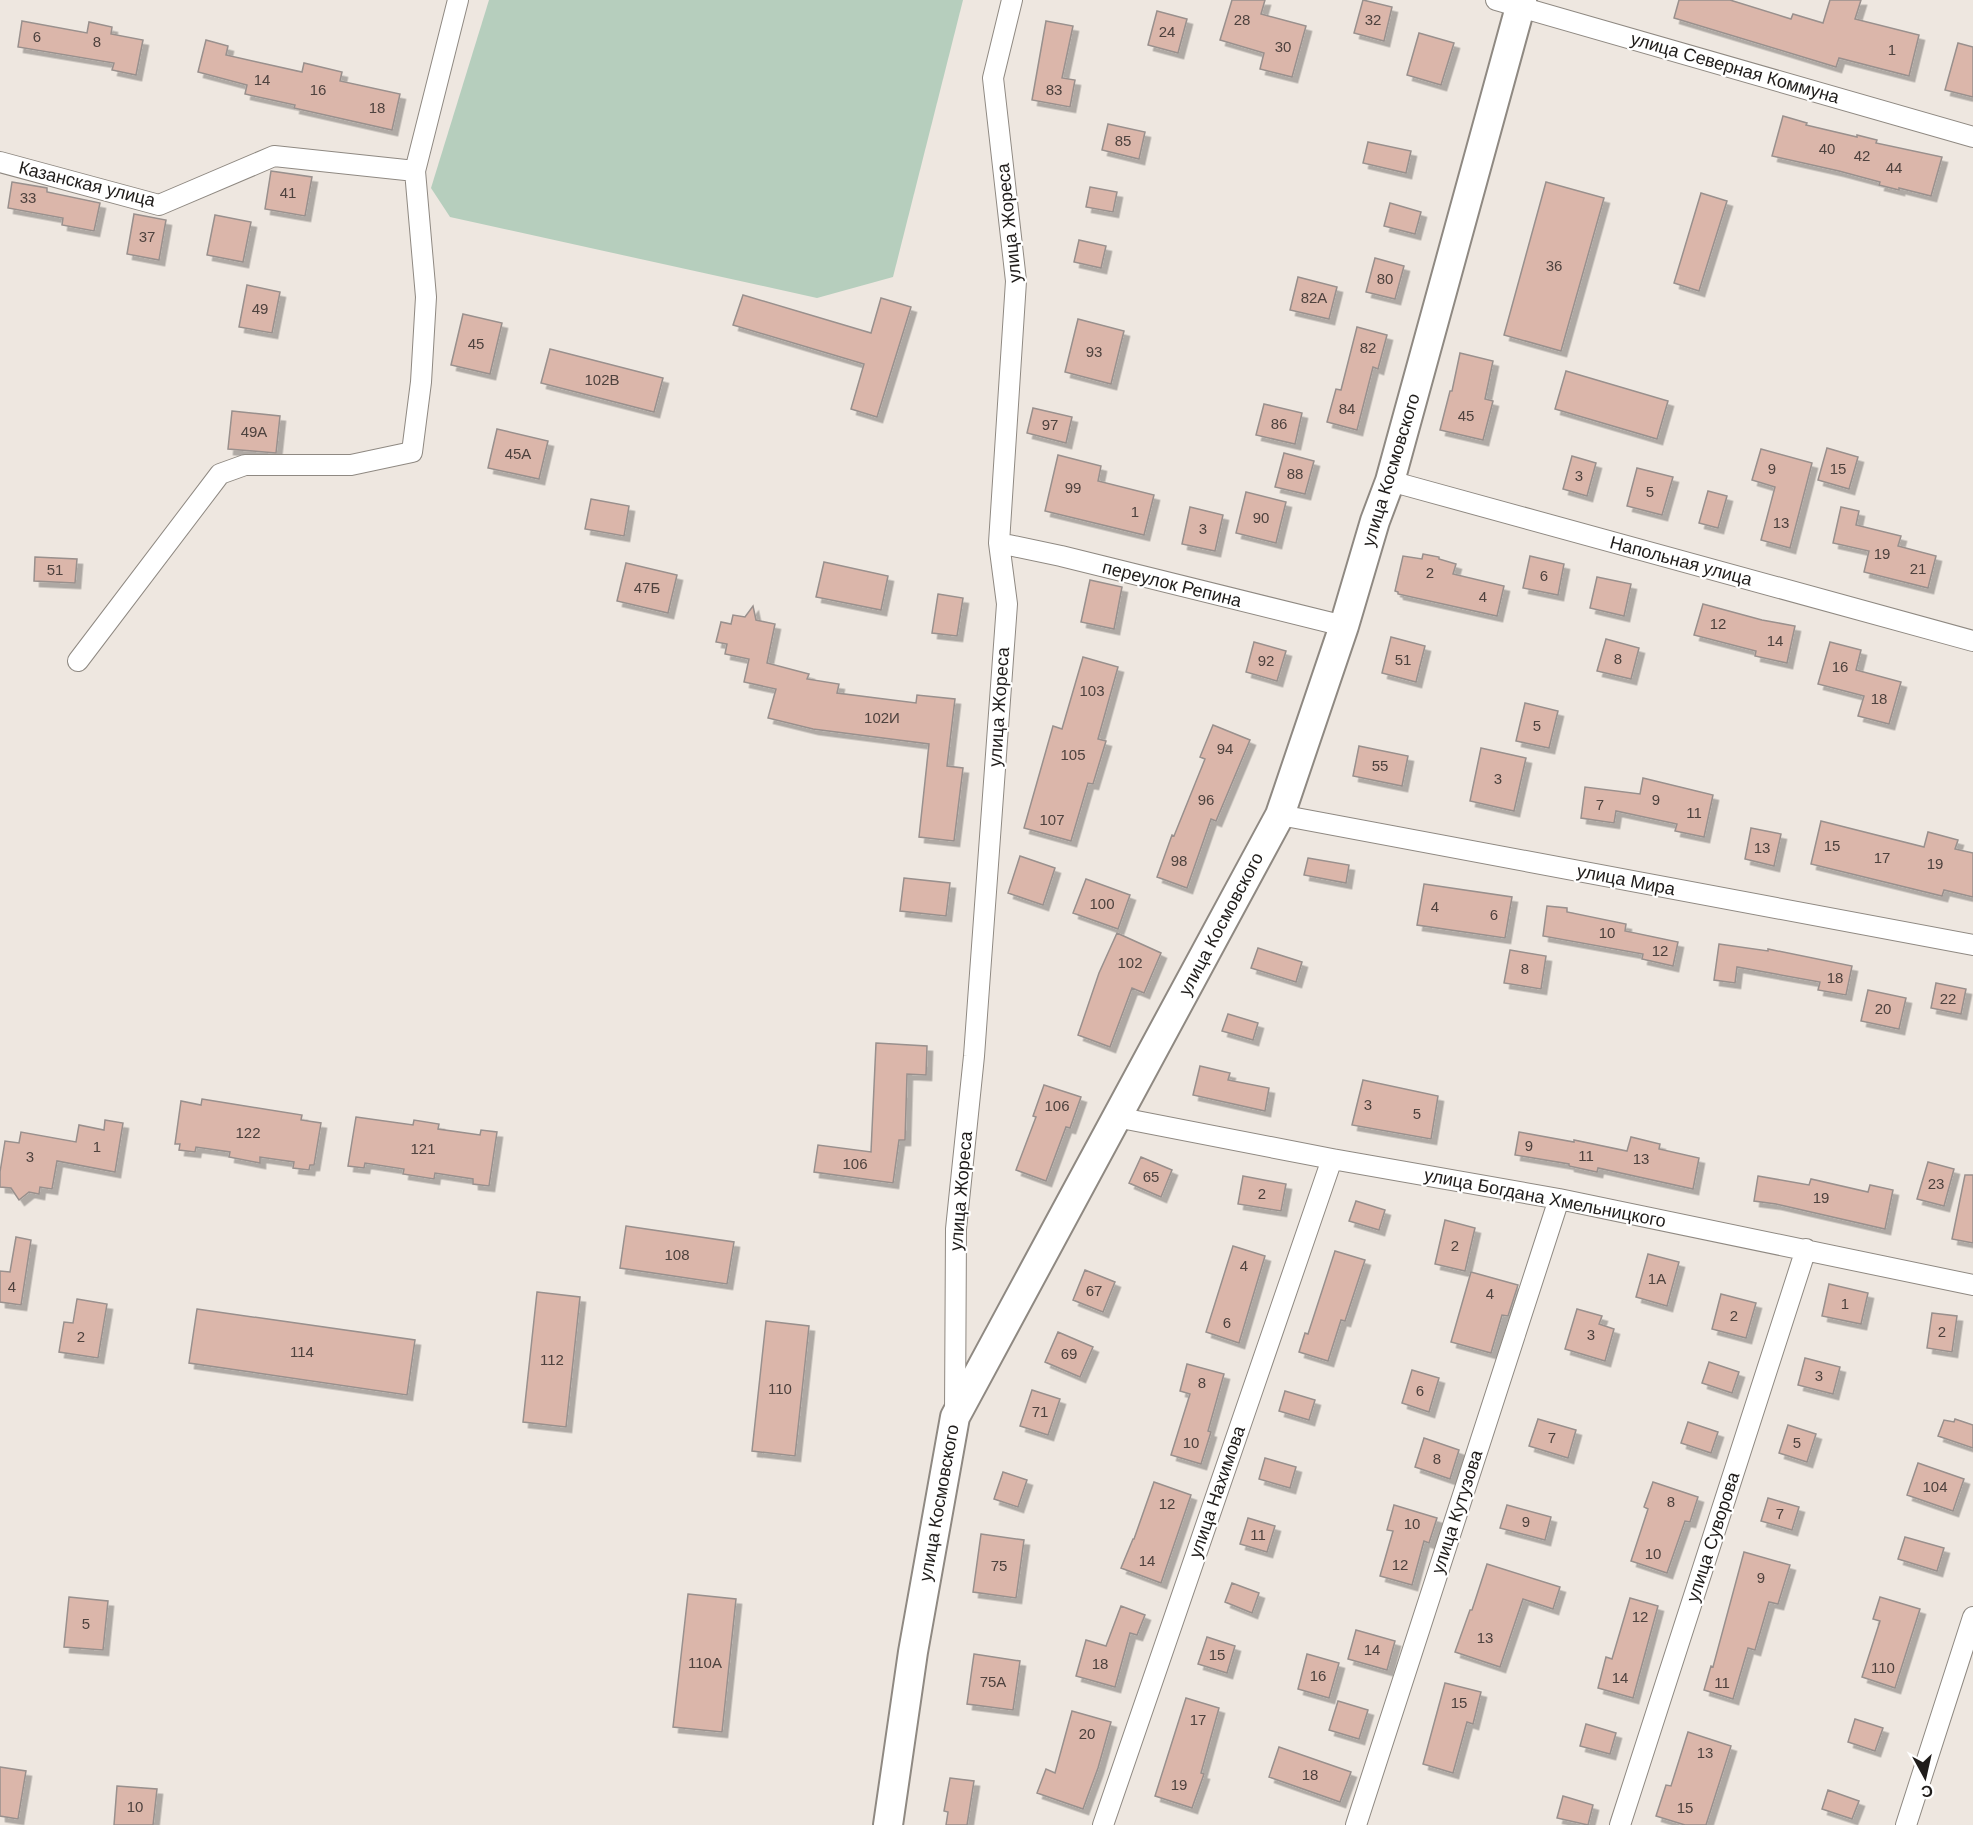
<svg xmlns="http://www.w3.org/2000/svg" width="1973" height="1825" font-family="Arial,sans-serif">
	<defs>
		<filter id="shadow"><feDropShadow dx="5.5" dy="5.5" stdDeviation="0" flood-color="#0004"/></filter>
	</defs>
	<rect width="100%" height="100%" fill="#eee7e0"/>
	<path fill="#b6cebd" d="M489 0H963L893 277 817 298 450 217 431 188Z"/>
	<path fill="#dbb6aa" stroke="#99908d" stroke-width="1.5" filter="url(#shadow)" d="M1232 0H1265L1261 14 1306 26 1292 77 1260 69 1264 53 1220 40Z
		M1363 0 1392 7 1384 41 1354 33Z
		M1679 0H1730L1791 19 1793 14 1823 23 1830 0H1861L1855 19 1919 35 1909 76 1839 58 1836 67 1674 18Z
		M1157 11 1187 19 1178 53 1148 45Z
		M22 21 87 33 89 22 112 27 111 34 143 40 136 75 112 70 114 63 18 47Z
		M1046 21 1073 26 1062 78 1075 80 1070 107 1032 100Z
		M1419 33 1454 43 1441 85 1407 75Z
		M206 40 228 46 226 55 302 72 304 63 342 72 340 81 400 94 392 130 294 108 295 105 245 94 247 85 198 72Z
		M1958 43 1973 47V97L1945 90Z
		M1783 116 1807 123 1806 125 1857 137V135L1877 140 1876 143 1942 157 1931 196 1899 188V190L1879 185 1880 182 1839 171 1772 156Z
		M1108 124 1145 132 1139 159 1102 150Z
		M1368 142 1411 151 1406 173 1363 163Z
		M271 171 312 177 305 216 265 209Z
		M12 182 47 188V192L100 203 94 231 62 225 63 218 8 208Z
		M1546 182 1604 198 1561 351 1504 335Z
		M1090 187 1117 192 1113 212 1086 207Z
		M1701 193 1727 201 1699 291 1674 283Z
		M1390 203 1421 212 1415 234 1384 226Z
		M134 214 166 220 159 260 127 254Z
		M215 215 251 222 243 262 207 255Z
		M1079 240 1106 246 1101 268 1074 262Z
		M1375 258 1404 266 1395 299 1366 292Z
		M1298 277 1337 287 1329 319 1290 310Z
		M247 285 280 292 272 333 239 327Z
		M743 295 871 333 881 298 911 307 877 417 851 409 864 364 733 325Z
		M463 314 502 323 490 374 451 365Z
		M1078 319 1124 331 1111 384 1065 372Z
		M1357 327 1387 335 1378 369 1373 367 1357 430 1327 422 1336 389 1341 390Z
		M550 349 663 378 654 412 541 383Z
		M1460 353 1493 361 1485 399 1493 401 1483 440 1440 430 1450 391H1452Z
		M1566 371 1668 401 1657 439 1555 409Z
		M1264 404 1302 413 1295 444 1256 435Z
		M1033 408 1072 417 1066 443 1027 433Z
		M232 411 280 416 276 453 228 449Z
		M497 429 548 441 539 479 488 468Z
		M1827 448 1858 457 1849 489 1818 480Z
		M1761 449 1812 463 1790 548 1761 540 1775 487 1752 480Z
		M1284 453 1314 461 1305 494 1275 487Z
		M1058 455 1101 466 1098 481 1154 495 1144 535 1045 511Z
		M1572 456 1596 463 1587 496 1563 489Z
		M1637 468 1673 477 1662 515 1627 506Z
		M1708 491 1727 496 1718 528 1699 523Z
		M1246 492 1286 502 1276 543 1236 533Z
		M591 499 629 506 624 536 585 529Z
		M1190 507 1223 515 1215 551 1182 544Z
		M1841 507 1859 511 1856 525 1901 536 1898 546 1936 556 1928 588 1864 572 1869 551 1833 543Z
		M1423 554 1439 557V559L1456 564 1453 574 1504 586 1497 616 1398 594V592L1395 591 1403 556 1422 559Z
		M1530 556 1564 564 1558 595 1523 588Z
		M35 557 77 559 75 583 34 581Z
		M824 562 888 576 881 610 816 597Z
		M626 563 677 575 668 613 617 601Z
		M1597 577 1631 584 1624 616 1590 608Z
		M1090 580 1122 587 1114 629 1081 622Z
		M938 594 963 598 957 636 932 633Z
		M1703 604 1762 620 1795 626 1787 663 1755 656 1756 651 1694 635Z
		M753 606 756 620 775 624 767 663 809 674 807 679 839 684 837 693 916 703 917 695 955 699 947 766 963 768 954 841 919 837 929 744 813 729 768 718 776 689 744 682 749 659 725 654 727 644 716 642 721 622 731 624 733 615 745 617Z
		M1391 637 1425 646 1416 682 1382 673Z
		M1606 639 1639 648 1631 679 1597 671Z
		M1254 642 1286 651 1277 681 1246 672Z
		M1830 642 1861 650 1856 670 1901 682 1889 724 1858 716 1864 696 1818 684Z
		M1083 657 1118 667 1098 739 1106 741 1093 784 1088 783 1071 841 1024 828 1053 726 1062 729Z
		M1525 703 1558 711 1549 748 1516 741Z
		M1213 725 1250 740 1216 821 1211 819 1187 888 1157 877 1172 835 1174 836 1205 759 1200 757Z
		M1359 746 1408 756 1402 786 1353 776Z
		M1481 748 1526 758 1514 811 1470 801Z
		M1643 778 1713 795 1704 837 1675 831 1677 824 1616 811 1614 823 1581 818 1585 787 1640 794Z
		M1821 821 1924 847 1928 832 1958 840 1955 849 1973 853V897L1944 890 1942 896 1811 864Z
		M1751 828 1781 834 1774 866 1745 859Z
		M1020 856 1055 868 1043 905 1008 893Z
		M1308 858 1349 865 1346 883 1304 875Z
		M904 878 950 883 946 916 900 911Z
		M1086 879 1130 895 1118 929 1073 913Z
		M1424 884 1512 897 1505 938 1417 925Z
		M1547 906 1567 908V912L1626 924 1625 931 1678 942 1673 966 1642 959 1643 954 1543 936Z
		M1117 933 1161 953 1144 993 1132 988 1110 1047 1078 1035 1099 973Z
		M1719 944 1768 951V949L1852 966 1846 995 1818 990 1820 982 1737 967 1735 983 1714 980Z
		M1258 948 1302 962 1296 982 1251 968Z
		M1510 950 1546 956 1541 989 1504 983Z
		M1936 983 1966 989 1961 1014 1931 1008Z
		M1868 990 1906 998 1899 1029 1861 1021Z
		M1228 1014 1258 1023 1253 1040 1222 1031Z
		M876 1043 927 1046 926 1075 907 1074 905 1140H899L893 1183 814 1172 818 1145 871 1152Z
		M1200 1066 1230 1073 1228 1080 1269 1088 1265 1111 1193 1095Z
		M1363 1080 1438 1096 1431 1139 1352 1125Z
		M1044 1085 1081 1097 1070 1128 1066 1127 1046 1181 1016 1170 1036 1117 1033 1116Z
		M202 1099 302 1115 301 1120 321 1123 314 1165H310L309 1170 293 1168 294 1162 260 1157V1163L229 1157 230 1152 196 1147 195 1152 179 1150 180 1144H175L181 1101 201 1105Z
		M356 1117 413 1125 414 1120 439 1124 438 1129 480 1135 481 1130 497 1132 489 1186 473 1184V1179L435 1173 434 1179 403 1174 404 1169 365 1163 364 1168 348 1166Z
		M105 1120 123 1123 115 1172 57 1161 52 1189 40 1187 39 1194 29 1192 19 1200 11 1188 0 1187V1172L5 1141 19 1143 21 1132 76 1142 79 1125 104 1130Z
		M1519 1132 1574 1142V1140L1627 1151 1631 1137 1660 1144 1659 1149 1699 1158 1693 1189 1598 1168 1597 1172 1569 1166V1164L1515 1155Z
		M1141 1157 1172 1170 1161 1197 1129 1183Z
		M1928 1162 1954 1169 1944 1206 1917 1199Z
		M1965 1175H1973V1243L1952 1239Z
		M1243 1176 1286 1184 1281 1211 1238 1204Z
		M1758 1176 1809 1185 1811 1179 1868 1192 1870 1185 1893 1190 1885 1229 1776 1204 1754 1201Z
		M1356 1201 1385 1210 1379 1230 1349 1221Z
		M1445 1220 1475 1228 1465 1271 1435 1264Z
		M626 1226 734 1242 727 1284 620 1268Z
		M16 1237 31 1240 21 1305 0 1302V1271L10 1272Z
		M1233 1246 1265 1256 1239 1343 1206 1332Z
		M1335 1251 1365 1260 1345 1321 1341 1320 1328 1361 1299 1352 1305 1333 1308 1334Z
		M1648 1254 1679 1262 1667 1306 1636 1297Z
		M1085 1270 1115 1282 1103 1312 1073 1300Z
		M1471 1272 1518 1285 1508 1316 1502 1315 1491 1353 1451 1342Z
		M1829 1284 1868 1293 1861 1324 1822 1316Z
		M537 1292 580 1297 566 1427 523 1422Z
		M1721 1294 1756 1303 1746 1338 1712 1329Z
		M77 1299 107 1304 98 1358 59 1352 64 1322 73 1323Z
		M197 1309 415 1340 407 1395 189 1363Z
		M1577 1309 1602 1316 1599 1324 1614 1329 1605 1361 1565 1349Z
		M1932 1313 1957 1316 1952 1352 1927 1348Z
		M766 1321 809 1326 795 1456 752 1451Z
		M1058 1332 1093 1347 1080 1377 1045 1362Z
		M1805 1358 1840 1367 1833 1394 1798 1385Z
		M1709 1362 1739 1372 1732 1393 1702 1383Z
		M1187 1364 1224 1374 1208 1431 1211 1432 1201 1464 1171 1455 1190 1394 1180 1391Z
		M1412 1370 1439 1378 1429 1412 1402 1403Z
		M1032 1390 1060 1399 1048 1435 1020 1426Z
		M1285 1391 1315 1400 1309 1420 1279 1411Z
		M1538 1419 1576 1430 1568 1458 1529 1446Z
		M1955 1419 1973 1425V1448L1938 1436 1944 1420 1954 1422Z
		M1688 1422 1718 1432 1711 1453 1681 1443Z
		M1788 1425 1816 1434 1807 1462 1779 1453Z
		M1424 1438 1459 1450 1450 1479 1415 1467Z
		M1265 1458 1296 1467 1290 1488 1259 1479Z
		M1918 1463 1964 1479 1953 1511 1907 1495Z
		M1003 1472 1027 1480 1018 1507 994 1499Z
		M1154 1482 1191 1495 1161 1583 1121 1568 1133 1539H1134Z
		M1653 1482 1698 1497 1690 1522 1685 1521 1667 1573 1631 1561 1648 1509 1644 1507Z
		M1768 1498 1799 1507 1792 1530 1761 1521Z
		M1394 1505 1437 1518 1429 1543 1424 1541 1412 1585 1380 1576 1393 1531 1387 1530Z
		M1507 1505 1551 1517 1545 1540 1500 1528Z
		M1248 1518 1275 1526 1267 1552 1240 1544Z
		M981 1534 1024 1540 1016 1598 973 1592Z
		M1905 1537 1944 1548 1937 1571 1898 1559Z
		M1744 1552 1790 1565 1778 1604 1769 1602 1755 1650 1748 1648 1733 1699 1704 1690 1711 1666 1713 1667Z
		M1487 1564 1560 1587 1553 1609 1523 1599 1500 1667 1455 1652 1470 1610H1472Z
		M1232 1583 1259 1593 1252 1613 1225 1602Z
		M688 1594 736 1599 722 1732 673 1727Z
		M69 1597 108 1601 103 1650 64 1647Z
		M1880 1597 1920 1609 1895 1688 1862 1677 1880 1621 1873 1619Z
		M1630 1598 1658 1606 1633 1698 1598 1688 1606 1657 1612 1659Z
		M1121 1606 1145 1615 1137 1635 1130 1633 1115 1687 1076 1676 1086 1640 1106 1646Z
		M1356 1630 1395 1641 1387 1670 1348 1659Z
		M1207 1637 1235 1646 1227 1673 1198 1664Z
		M974 1654 1020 1661 1013 1710 967 1704Z
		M1307 1654 1339 1663 1329 1698 1298 1689Z
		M1445 1683 1481 1692 1473 1724 1467 1722 1453 1773 1423 1764Z
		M1186 1698 1219 1708 1201 1773 1204 1774 1192 1808 1155 1796Z
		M1338 1701 1368 1710 1359 1739 1329 1730Z
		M1072 1711 1111 1722 1098 1768 1083 1809 1037 1793 1046 1769 1055 1773Z
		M1855 1719 1883 1728 1875 1751 1848 1742Z
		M1586 1724 1616 1733 1610 1754 1580 1746Z
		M1688 1732 1731 1746 1706 1825H1685L1656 1816 1666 1785 1671 1786Z
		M1279 1747 1351 1772 1340 1802 1269 1777Z
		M0 1767 26 1771 18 1819 0 1816Z
		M950 1778 974 1781 967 1825H946L948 1812 944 1811Z
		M117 1786 157 1789 153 1825H114Z
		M1828 1790 1859 1801 1852 1819 1822 1809Z
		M1563 1796 1593 1805 1588 1825 1557 1818Z"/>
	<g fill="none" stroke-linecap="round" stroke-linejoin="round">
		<defs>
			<path id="street" d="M1496 0 1973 137
				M0 162 159 205 274 156 415 171
				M1390 481 1973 641
				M999 543 1061 556 1344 626
				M78 661 220 474 245 465H351L412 452 421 382 426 297 415 171 458 0
				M1280 815 1973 945
				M1116 1117 1332 1159 1559 1199 1973 1285
				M955 1414 956 1229 974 1056 1007 604 999 543 1016 281 993 78 1012 0
				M1103 1825 1332 1159
				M1356 1825 1559 1199
				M1620 1825 1806 1249
				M1906 1825 1973 1617"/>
			<path id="secondary" d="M888 1825 913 1652 955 1417 1280 815 1344 626 1375 521 1390 481 1522 0"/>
		</defs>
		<use href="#street" stroke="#8f8982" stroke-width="22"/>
		<use href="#secondary" stroke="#8f8982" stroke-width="32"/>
		<use href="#street" stroke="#fff" stroke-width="20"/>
		<use href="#secondary" stroke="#fff" stroke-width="28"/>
	</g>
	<g text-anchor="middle" stroke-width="4.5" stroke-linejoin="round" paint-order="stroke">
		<g font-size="15" fill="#4e423e">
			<text x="1242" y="25">28</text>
			<text x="1373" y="25">32</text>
			<text x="1167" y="37">24</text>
			<text x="37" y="42">6</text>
			<text x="97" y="47">8</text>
			<text x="1283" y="52">30</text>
			<text x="1892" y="55">1</text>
			<text x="262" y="85">14</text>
			<text x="318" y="95">16</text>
			<text x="1054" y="95">83</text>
			<text x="377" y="113">18</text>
			<text x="1123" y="146">85</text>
			<text x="1827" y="154">40</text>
			<text x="1862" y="161">42</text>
			<text x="1894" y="173">44</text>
			<text x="288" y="198">41</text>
			<text x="28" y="203">33</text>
			<text x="147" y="242">37</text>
			<text x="1554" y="271">36</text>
			<text x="1385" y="284">80</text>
			<text x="1314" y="303">82А</text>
			<text x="260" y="314">49</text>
			<text x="476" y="349">45</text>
			<text x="1368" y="353">82</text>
			<text x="1094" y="357">93</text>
			<text x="602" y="385">102В</text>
			<text x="1347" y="414">84</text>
			<text x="1466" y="421">45</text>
			<text x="1279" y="429">86</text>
			<text x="1050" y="430">97</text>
			<text x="254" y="437">49А</text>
			<text x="518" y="459">45А</text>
			<text x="1772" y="474">9</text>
			<text x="1838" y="474">15</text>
			<text x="1295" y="479">88</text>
			<text x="1579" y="481">3</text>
			<text x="1073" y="493">99</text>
			<text x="1650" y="497">5</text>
			<text x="1135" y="517">1</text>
			<text x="1261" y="523">90</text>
			<text x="1781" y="528">13</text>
			<text x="1203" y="534">3</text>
			<text x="1882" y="559">19</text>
			<text x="1918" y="574">21</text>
			<text x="55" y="575">51</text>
			<text x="1430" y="578">2</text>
			<text x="1544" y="581">6</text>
			<text x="647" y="593">47Б</text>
			<text x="1483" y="602">4</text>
			<text x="1718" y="629">12</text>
			<text x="1775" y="646">14</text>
			<text x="1618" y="664">8</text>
			<text x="1403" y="665">51</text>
			<text x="1266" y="666">92</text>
			<text x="1840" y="672">16</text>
			<text x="1092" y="696">103</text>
			<text x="1879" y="704">18</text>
			<text x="882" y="723">102И</text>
			<text x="1537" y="731">5</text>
			<text x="1225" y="754">94</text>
			<text x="1073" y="760">105</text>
			<text x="1380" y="771">55</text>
			<text x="1498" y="784">3</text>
			<text x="1206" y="805">96</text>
			<text x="1656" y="805">9</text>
			<text x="1600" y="810">7</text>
			<text x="1694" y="818">11</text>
			<text x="1052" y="825">107</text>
			<text x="1832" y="851">15</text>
			<text x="1762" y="853">13</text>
			<text x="1882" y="863">17</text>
			<text x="1179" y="866">98</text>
			<text x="1935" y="869">19</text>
			<text x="1102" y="909">100</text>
			<text x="1435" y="912">4</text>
			<text x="1494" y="920">6</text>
			<text x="1607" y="938">10</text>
			<text x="1660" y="956">12</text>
			<text x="1130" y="968">102</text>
			<text x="1525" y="974">8</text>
			<text x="1835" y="983">18</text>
			<text x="1948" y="1004">22</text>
			<text x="1883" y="1014">20</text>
			<text x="1368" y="1110">3</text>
			<text x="1057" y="1111">106</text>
			<text x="1417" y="1119">5</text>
			<text x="248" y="1138">122</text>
			<text x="1529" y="1151">9</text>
			<text x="97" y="1152">1</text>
			<text x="423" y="1154">121</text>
			<text x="1586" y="1161">11</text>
			<text x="30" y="1162">3</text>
			<text x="1641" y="1164">13</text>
			<text x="855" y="1169">106</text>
			<text x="1151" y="1182">65</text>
			<text x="1936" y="1189">23</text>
			<text x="1262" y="1199">2</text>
			<text x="1821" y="1203">19</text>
			<text x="1455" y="1251">2</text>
			<text x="677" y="1260">108</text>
			<text x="1244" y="1271">4</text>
			<text x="1657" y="1284">1А</text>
			<text x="12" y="1292">4</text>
			<text x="1094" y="1296">67</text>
			<text x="1490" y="1299">4</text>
			<text x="1845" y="1309">1</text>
			<text x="1734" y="1321">2</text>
			<text x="1227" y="1328">6</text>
			<text x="1942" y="1337">2</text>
			<text x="1591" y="1340">3</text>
			<text x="81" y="1342">2</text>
			<text x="302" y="1357">114</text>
			<text x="1069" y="1359">69</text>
			<text x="552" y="1365">112</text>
			<text x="1819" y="1381">3</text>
			<text x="1202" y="1388">8</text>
			<text x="780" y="1394">110</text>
			<text x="1420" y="1396">6</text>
			<text x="1040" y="1417">71</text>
			<text x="1552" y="1443">7</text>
			<text x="1191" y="1448">10</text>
			<text x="1797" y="1448">5</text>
			<text x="1437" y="1464">8</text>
			<text x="1935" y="1492">104</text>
			<text x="1671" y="1507">8</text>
			<text x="1167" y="1509">12</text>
			<text x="1780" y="1519">7</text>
			<text x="1526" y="1527">9</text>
			<text x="1412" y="1529">10</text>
			<text x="1258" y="1540">11</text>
			<text x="1653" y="1559">10</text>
			<text x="1147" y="1566">14</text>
			<text x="1400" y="1570">12</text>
			<text x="999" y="1571">75</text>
			<text x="1761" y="1583">9</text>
			<text x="1640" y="1622">12</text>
			<text x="86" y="1629">5</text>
			<text x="1485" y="1643">13</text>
			<text x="1372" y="1655">14</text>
			<text x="1217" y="1660">15</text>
			<text x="705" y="1668">110А</text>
			<text x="1100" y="1669">18</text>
			<text x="1883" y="1673">110</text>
			<text x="1318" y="1681">16</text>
			<text x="1620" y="1683">14</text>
			<text x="993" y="1687">75А</text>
			<text x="1722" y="1688">11</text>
			<text x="1459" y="1708">15</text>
			<text x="1198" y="1725">17</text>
			<text x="1087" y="1739">20</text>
			<text x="1705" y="1758">13</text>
			<text x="1310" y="1780">18</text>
			<text x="1179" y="1790">19</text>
			<text x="135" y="1812">10</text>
			<text x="1685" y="1813">15</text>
		</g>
		<g font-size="18" fill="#1f1c1a" stroke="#fff">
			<text transform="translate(1735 68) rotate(16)" y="6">улица Северная Коммуна</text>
			<text transform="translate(87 184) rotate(14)" y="6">Казанская улица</text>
			<text transform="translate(1009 223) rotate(-96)" y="6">улица Жореса</text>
			<text transform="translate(1391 470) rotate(-73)" y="6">улица Космовского</text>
			<text transform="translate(1681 561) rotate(15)" y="6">Напольная улица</text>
			<text transform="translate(1172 584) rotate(14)" y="6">переулок Репина</text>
			<text transform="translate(999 707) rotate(-86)" y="6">улица Жореса</text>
			<text transform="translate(1626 880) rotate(11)" y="6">улица Мира</text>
			<text transform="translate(1221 924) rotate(-62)" y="6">улица Космовского</text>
			<text transform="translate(961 1191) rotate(-85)" y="6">улица Жореса</text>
			<text transform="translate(1545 1198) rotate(11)" y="6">улица Богдана Хмельницкого</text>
			<text transform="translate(1217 1492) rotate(-71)" y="6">улица Нахимова</text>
			<text transform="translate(939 1503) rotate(-80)" y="6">улица Космовского</text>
			<text transform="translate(1457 1512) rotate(-72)" y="6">улица Кутузова</text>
			<text transform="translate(1713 1537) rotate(-72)" y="6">улица Суворова</text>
		</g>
	</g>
	<g transform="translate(1925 1777) rotate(172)" stroke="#ffffff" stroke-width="4.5" paint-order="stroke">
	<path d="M0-4.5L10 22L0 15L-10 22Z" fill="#1f1c1a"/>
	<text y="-9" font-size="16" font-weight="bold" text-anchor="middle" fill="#1f1c1a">С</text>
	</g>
</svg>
